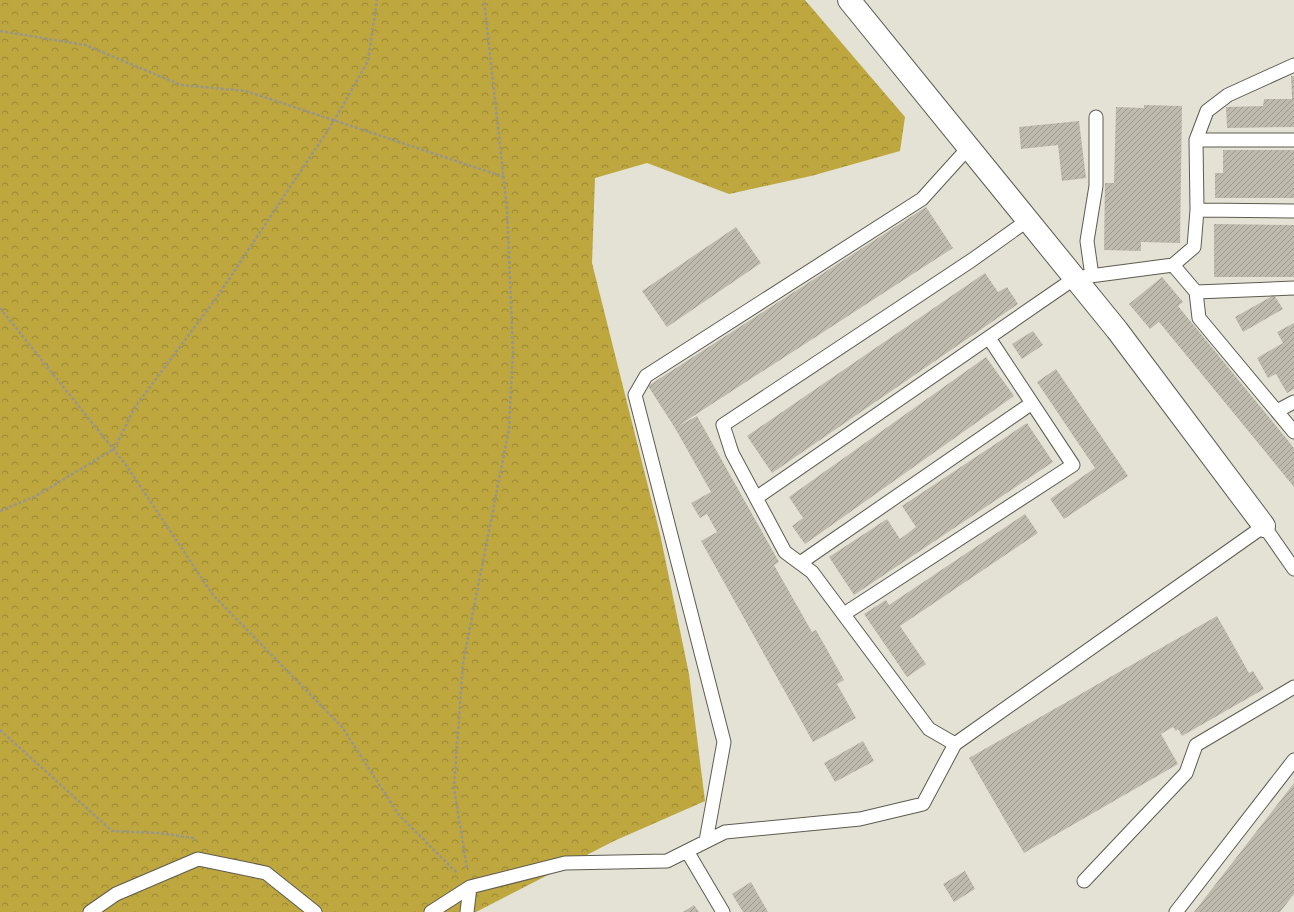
<svg xmlns="http://www.w3.org/2000/svg" width="1294" height="912" font-family="'Roboto Condensed',sans-serif">
	<defs>
		<pattern id="forest-crowns" width="20" height="18" patternUnits="userSpaceOnUse"><rect width="20" height="18" fill="#bda73e"/><path d="M2 6a3 3 0 1 1 6 0M12 15a3 3 0 1 1 6 0" fill="none" stroke="#9b8935"/></pattern>
		<pattern id="building-hatch" width="6" height="6" patternUnits="userSpaceOnUse"><rect width="6" height="6" fill="#bebbae"/><path d="M-1 1l2-2M0 6l6-6M5 7l2-2" fill="none" stroke="#9c998e"/></pattern>
	</defs>
	<rect width="100%" height="100%" fill="#e4e2d4"/>
	<path fill="url(#forest-crowns)" d="M0 0H805L905 117 900 151 811 176 729 194 647 163 595 178 592 263 660 534 689 674 705 801 614 841 476 912H0Z"/>
	<path fill="url(#building-hatch)" d="M1291 76H1294V127L1227 128 1226 107 1263 106 1264 99H1292Z
		M1144 105 1182 106 1180 243 1141 242V251L1104 250 1105 183H1114L1116 107 1144 108Z
		M1079 121 1086 178 1062 181 1058 145 1021 149 1019 127Z
		M1223 150H1294V198H1215V173H1223Z
		M926 207 953 248 678 426 697 416 779 562 774 565 812 632 816 630 844 680 837 684 856 718 813 742 701 541 717 532 707 514 700 518 691 503 711 492 675 428 648 386Z
		M1214 224 1294 225V277H1214Z
		M736 227 761 263 667 327 642 291Z
		M985 273 998 292 1007 287 1018 304 772 473 747 436Z
		M1162 277 1183 302 1178 306 1294 448V487L1159 322 1150 329 1129 304Z
		M1274 295 1283 309 1243 332 1235 317Z
		M1294 323V389L1287 393 1276 374 1268 378 1257 358 1283 343 1277 332Z
		M1033 331 1043 345 1022 359 1012 344Z
		M986 357 1014 396 805 544 792 526 803 518 789 497Z
		M1056 369 1128 476 1064 519 1050 499 1095 468 1037 382Z
		M1027 423 1053 462 854 595 829 557 887 519 900 539 916 527 902 506Z
		M1025 514 1038 533 900 626 926 664 907 677 864 614 886 600 889 605Z
		M1217 616 1249 673 1253 671 1264 689 1182 736 1178 729 1176 731 1173 727 1161 734 1178 764 1024 853 969 758Z
		M863 741 874 761 835 782 824 763Z
		M1294 783V894L1280 912H1194Z
		M965 871 975 889 954 902 943 884Z
		M751 882 768 912H743L732 894Z
		M694 905 699 912H683Z"/>
	<g fill="none" stroke-linecap="round" stroke-linejoin="round">
		<defs>
			<path id="service" d="M1196 140 1207 111 1228 95 1294 65
				M1197 210 1196 140H1294
				M1173 265 1196 292 1294 288
				M1092 276 1087 241 1096 186V117
				M1196 292 1199 318 1294 432
				M1277 411 1294 402
				M756 498 1075 278 1173 265 1194 247 1197 210 1294 211
				M800 563 1032 403
				M844 614 1073 465 989 338
				M955 744 929 729 812 572 785 552 732 453 723 425 972 260 1028 220
				M706 841 724 742 635 395 646 376 922 199 969 147
				M687 851 723 912
				M1084 881 1186 773 1196 745 1294 687
				M90 912 116 894 198 859 266 873 315 912
				M431 912 470 887 565 863 667 861 725 832 860 819 923 804 955 744 1264 526 1294 569
				M467 912 470 887
				M1176 912 1294 760"/>
			<path id="minor" d="M849 0 1117 330 1264 526"/>
		</defs>
		<use href="#service" stroke="#5e5b50" stroke-width="15"/>
		<use href="#minor" stroke="#5e5b50" stroke-width="24"/>
		<path stroke="#98968c" stroke-width="2.5" stroke-dasharray="3 2" stroke-linecap="butt" d="M0 31 85 45 181 85 246 91 504 177
			M0 308 126 465 213 595 342 727 399 815 457 873
			M0 511 36 496 114 449 135 407 217 297 334 121 368 61 377 0
			M0 730 112 831 159 833 193 838 196 840
			M467 868 454 788 463 663 509 429 513 351 507 209 484 0"/>
		<use href="#service" stroke="#fff" stroke-width="13"/>
		<use href="#minor" stroke="#fff" stroke-width="22"/>
	</g>
</svg>
